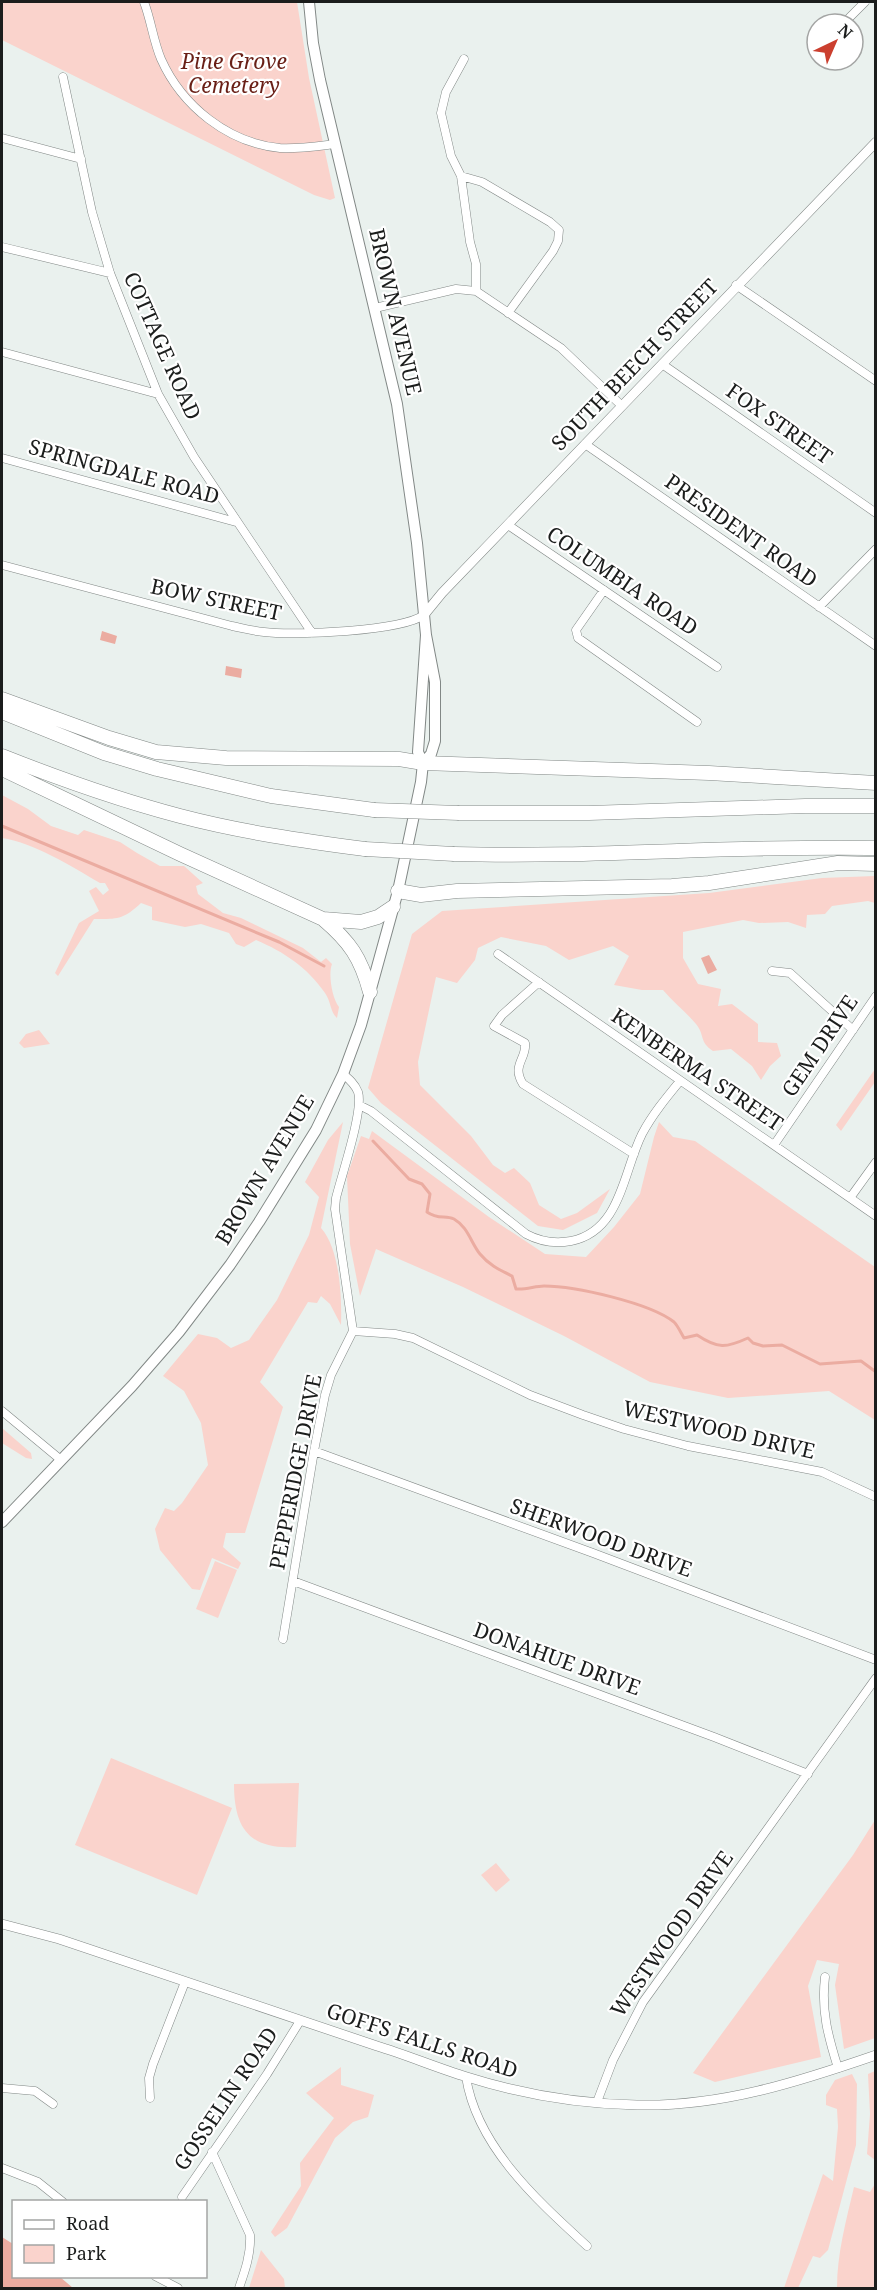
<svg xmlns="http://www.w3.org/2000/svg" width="877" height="2290" font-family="'Noto Serif',serif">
	<rect width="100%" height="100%" fill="#eaf1ee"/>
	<path fill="#fad3cc" d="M2 2H297L309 78 335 198 330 200 314 195 2 40Z
		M2 795 28 809 51 826 78 835 84 830 120 842 137 853 160 866H184L203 883 196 886 198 894 223 913 241 918 303 948 321 962 326 958 332 964C328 974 332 998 339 1007L337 1018C330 1012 331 1001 325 993 307 967 284 952 256 940L244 947 236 944 229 933 201 924 185 927 152 920V907L141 903C123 920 117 919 94 919L58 976 55 973 79 923 99 911 89 891 96 887 103 895 109 890 105 883H100C73 867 32 842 2 838Z
		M875 876V903L868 901 832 906 825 914 807 915 806 928 788 922 759 923 743 920 683 932V958L698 984 721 989 718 1006 732 1004 758 1024V1042L777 1043 781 1056 770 1066 761 1080 752 1066 731 1049 713 1051C699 1042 705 1035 696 1024 686 1012 673 1002 663 990H642L614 985 629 956 613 946 569 960 546 946 501 937 478 948 475 960 457 983 436 977 418 1062 420 1085 471 1136 493 1165 505 1173 514 1168 530 1183 539 1205 561 1219 577 1213 610 1189 597 1213 563 1230 538 1226 381 1103 368 1088 412 934 442 911 709 893 822 878Z
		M39 1030 50 1044 24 1048 19 1043 26 1034Z
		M875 1069V1082L841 1131 836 1125Z
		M343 1122 321 1228C340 1249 342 1298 341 1325L330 1304 321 1296 317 1303 308 1302 260 1382 283 1407 245 1533H226L223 1547 241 1563 238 1569 212 1558 200 1590 192 1589 160 1550 155 1529 165 1508 174 1511 182 1503 208 1465 201 1423 184 1391 163 1376 198 1334 217 1338 231 1348 249 1340 277 1300 309 1235 319 1197 305 1182 328 1140Z
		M659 1122 673 1137 695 1141 875 1267V1420L829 1391 728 1398 650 1382 564 1336 463 1287 376 1249 360 1296 350 1244 347 1176 361 1136 369 1139 372 1131 489 1217 545 1254 586 1257 614 1227 640 1194 654 1137Z
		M2 1428 31 1453 32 1459 26 1458 2 1443Z
		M215 1561 237 1570 218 1618 196 1609Z
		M111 1758 232 1808 197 1895 75 1845Z
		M299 1783 296 1847C250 1850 234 1829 234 1784Z
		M875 1820V2038L844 2049 835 1985 839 1964 817 1960 808 1986 821 2057 715 2082 693 2073 853 1855Z
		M496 1863 510 1880 496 1892 481 1875Z
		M341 2067V2085L374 2095 368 2117 353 2122 335 2138 287 2228 275 2237 271 2232 301 2186 300 2163 334 2118 306 2093Z
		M875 2071V2160L867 2154 870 2114 868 2074Z
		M852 2074 857 2084 856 2145 828 2250 820 2258 813 2256 798 2288H784L823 2174 833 2181 838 2127 837 2109 826 2105V2095L835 2080Z
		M875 2184V2288H837C837 2254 846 2221 854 2187L870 2192Z
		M261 2250 284 2279 285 2288H249Z"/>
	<path fill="#ebaca1" d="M102 631 117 636 115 644 100 640Z
		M226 666 242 669 241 678 225 675Z
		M709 955 717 970 708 974 701 958Z
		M2 2237 13 2244 14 2276 60 2277 73 2288H2Z"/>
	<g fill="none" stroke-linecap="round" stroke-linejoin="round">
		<path stroke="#ebaca1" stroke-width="3" d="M2 826 279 942 324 966
			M373 1141 409 1179 422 1184 430 1194 427 1212C438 1220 445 1215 454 1219 468 1227 471 1243 480 1254 489 1265 500 1270 512 1276L516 1289C526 1290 535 1286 544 1286 575 1286 650 1303 674 1322 678 1326 681 1333 684 1338L697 1335C718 1349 726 1348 748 1338L753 1343 763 1346 782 1345 820 1364 861 1361 876 1372"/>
		<defs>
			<path id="minor" d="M144 2C151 20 153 40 161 59 182 106 228 143 280 148 298 149 318 146 335 144
				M843 24 865 2
				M815 53 817 51
				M464 59 446 92 441 113 451 156 461 176 470 242 476 264V291
				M63 77 92 212 110 273 158 394 194 457 312 633
				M2 138 81 159
				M461 176 482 182 550 222 559 230 558 241 553 251 508 313
				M2 247 110 273
				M736 285 876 381
				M375 308 456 289 476 291 561 348 622 406
				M2 352 158 394
				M662 364 876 513
				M585 444 876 646
				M2 458 236 522
				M508 525 717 667
				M2 565 232 626C242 628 253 631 264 632 294 636 401 631 424 615
				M604 590 576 630 578 638 697 722
				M819 607 876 549
				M498 954 876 1216
				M772 971 790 973 853 1030
				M539 982 502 1015 494 1026 525 1043C527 1059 511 1065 523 1084L634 1154
				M359 1105 371 1111 526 1234C541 1242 555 1244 571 1241 621 1231 623 1172 642 1134 652 1115 666 1098 680 1081
				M774 1145 876 996
				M850 1198 876 1162
				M353 1331 395 1334 413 1338 530 1395 583 1415 624 1429 688 1446 822 1472 876 1497
				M2 1411 61 1460
				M314 1451 593 1553 876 1660
				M293 1581 714 1737 808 1774
				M283 1639 314 1451 325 1395 331 1375 353 1331 335 1209 336 1198C341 1177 364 1110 358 1092 355 1084 349 1079 343 1074
				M825 1977C821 2011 828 2036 838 2068
				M466 2077C477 2147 538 2201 587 2246
				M2 2088 35 2091 53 2104
				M150 2098 149 2078 153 2064 185 1982
				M597 2102 613 2060 643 2002 876 1678
				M212 2152 250 2235C251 2254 245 2271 239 2288
				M2 2168 38 2182 63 2202
				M182 2197 267 2074 300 2021
				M155 2276 178 2288"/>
			<path id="tertiary" d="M424 615 442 593 876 142
				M2 1924 59 1939C165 1975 271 2011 377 2046 407 2055 437 2068 467 2077 521 2094 580 2104 637 2105 720 2107 798 2082 876 2055"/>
			<path id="secondary" d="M309 2 313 43 320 80 397 404 417 543 426 635 435 682V741L431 754 423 763
				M2 1522 132 1386 179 1332 230 1265 259 1222 316 1130 343 1074 361 1025 398 891 421 782 423 763 418 752 426 635"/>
			<path id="motorway" d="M2 699 109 738 156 752 226 758 399 759 423 763 709 773 876 783
				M2 712 104 753 157 769 271 796 374 810
				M2 756C60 779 119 800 180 816 241 832 303 841 365 849
				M2 769 180 854 323 919 361 922 378 917 393 907
				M459 813H589L805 806H876
				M454 854C595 858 735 845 876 848
				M398 891 421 895 457 891 672 886 709 883 838 863 876 864
				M323 919C350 942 361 958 370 992"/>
		</defs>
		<use href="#minor" stroke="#828886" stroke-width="9"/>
		<use href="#tertiary" stroke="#828886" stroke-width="10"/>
		<use href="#secondary" stroke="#828886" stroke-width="12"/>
		<use href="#motorway" stroke="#828886" stroke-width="15"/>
		<use href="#minor" stroke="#fff" stroke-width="8"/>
		<use href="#tertiary" stroke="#fff" stroke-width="9"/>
		<use href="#secondary" stroke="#fff" stroke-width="10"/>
		<use href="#motorway" stroke="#fff" stroke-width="14"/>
		<defs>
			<path id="motorway-bridge" d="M374 810 459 813
				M365 849 454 854"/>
		</defs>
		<use href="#motorway-bridge" stroke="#828886" stroke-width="15" stroke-linecap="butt"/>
		<use href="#motorway-bridge" stroke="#fff" stroke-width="14"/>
	</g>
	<g text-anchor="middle" stroke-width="4.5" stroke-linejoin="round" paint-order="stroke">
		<g font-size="21" font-style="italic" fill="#691f16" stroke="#fff">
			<text x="234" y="69">Pine Grove<tspan x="234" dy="24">Cemetery</tspan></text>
		</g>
		<g font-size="21" fill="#1b1d1c" stroke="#fff">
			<text transform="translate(395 312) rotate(77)" y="7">BROWN AVENUE</text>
			<text transform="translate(162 346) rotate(66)" y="7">COTTAGE ROAD</text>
			<text transform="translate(635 365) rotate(-46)" y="7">SOUTH BEECH STREET</text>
			<text transform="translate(779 424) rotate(35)" y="7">FOX STREET</text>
			<text transform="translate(124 472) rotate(15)" y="7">SPRINGDALE ROAD</text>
			<text transform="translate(741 531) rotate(35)" y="7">PRESIDENT ROAD</text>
			<text transform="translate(622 581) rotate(34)" y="7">COLUMBIA ROAD</text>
			<text transform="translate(216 600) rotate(12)" y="7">BOW STREET</text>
			<text transform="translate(820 1046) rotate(-56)" y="7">GEM DRIVE</text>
			<text transform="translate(697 1070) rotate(34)" y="7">KENBERMA STREET</text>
			<text transform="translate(265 1170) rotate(-59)" y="7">BROWN AVENUE</text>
			<text transform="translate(719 1430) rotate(13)" y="7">WESTWOOD DRIVE</text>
			<text transform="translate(296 1472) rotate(-79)" y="7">PEPPERIDGE DRIVE</text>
			<text transform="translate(601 1538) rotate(20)" y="7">SHERWOOD DRIVE</text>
			<text transform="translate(557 1659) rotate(20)" y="7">DONAHUE DRIVE</text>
			<text transform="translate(672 1934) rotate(-55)" y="7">WESTWOOD DRIVE</text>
			<text transform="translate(422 2041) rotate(18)" y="7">GOFFS FALLS ROAD</text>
			<text transform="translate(226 2099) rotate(-56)" y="7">GOSSELIN ROAD</text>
		</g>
	</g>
	<rect width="877" height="2290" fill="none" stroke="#1b1d1c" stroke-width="6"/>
	<rect x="12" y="2200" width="195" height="78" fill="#ffffff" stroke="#a4a5a4" stroke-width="1.5"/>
	<rect x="24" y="2220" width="30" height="9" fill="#ffffff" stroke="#a4a5a4" stroke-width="1.5"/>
	<text x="66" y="2230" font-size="18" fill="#1b1d1c">Road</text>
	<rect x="24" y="2245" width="30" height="18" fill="#fad3cc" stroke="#a4a5a4" stroke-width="1.5"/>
	<text x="66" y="2260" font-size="18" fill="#1b1d1c">Park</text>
	<g transform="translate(835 42) rotate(44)"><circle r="28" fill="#ffffff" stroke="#a4a5a4" stroke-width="1.5"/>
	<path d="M0-4.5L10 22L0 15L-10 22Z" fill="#cb3f2f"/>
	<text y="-9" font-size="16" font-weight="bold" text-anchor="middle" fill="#1b1d1c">N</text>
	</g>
</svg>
